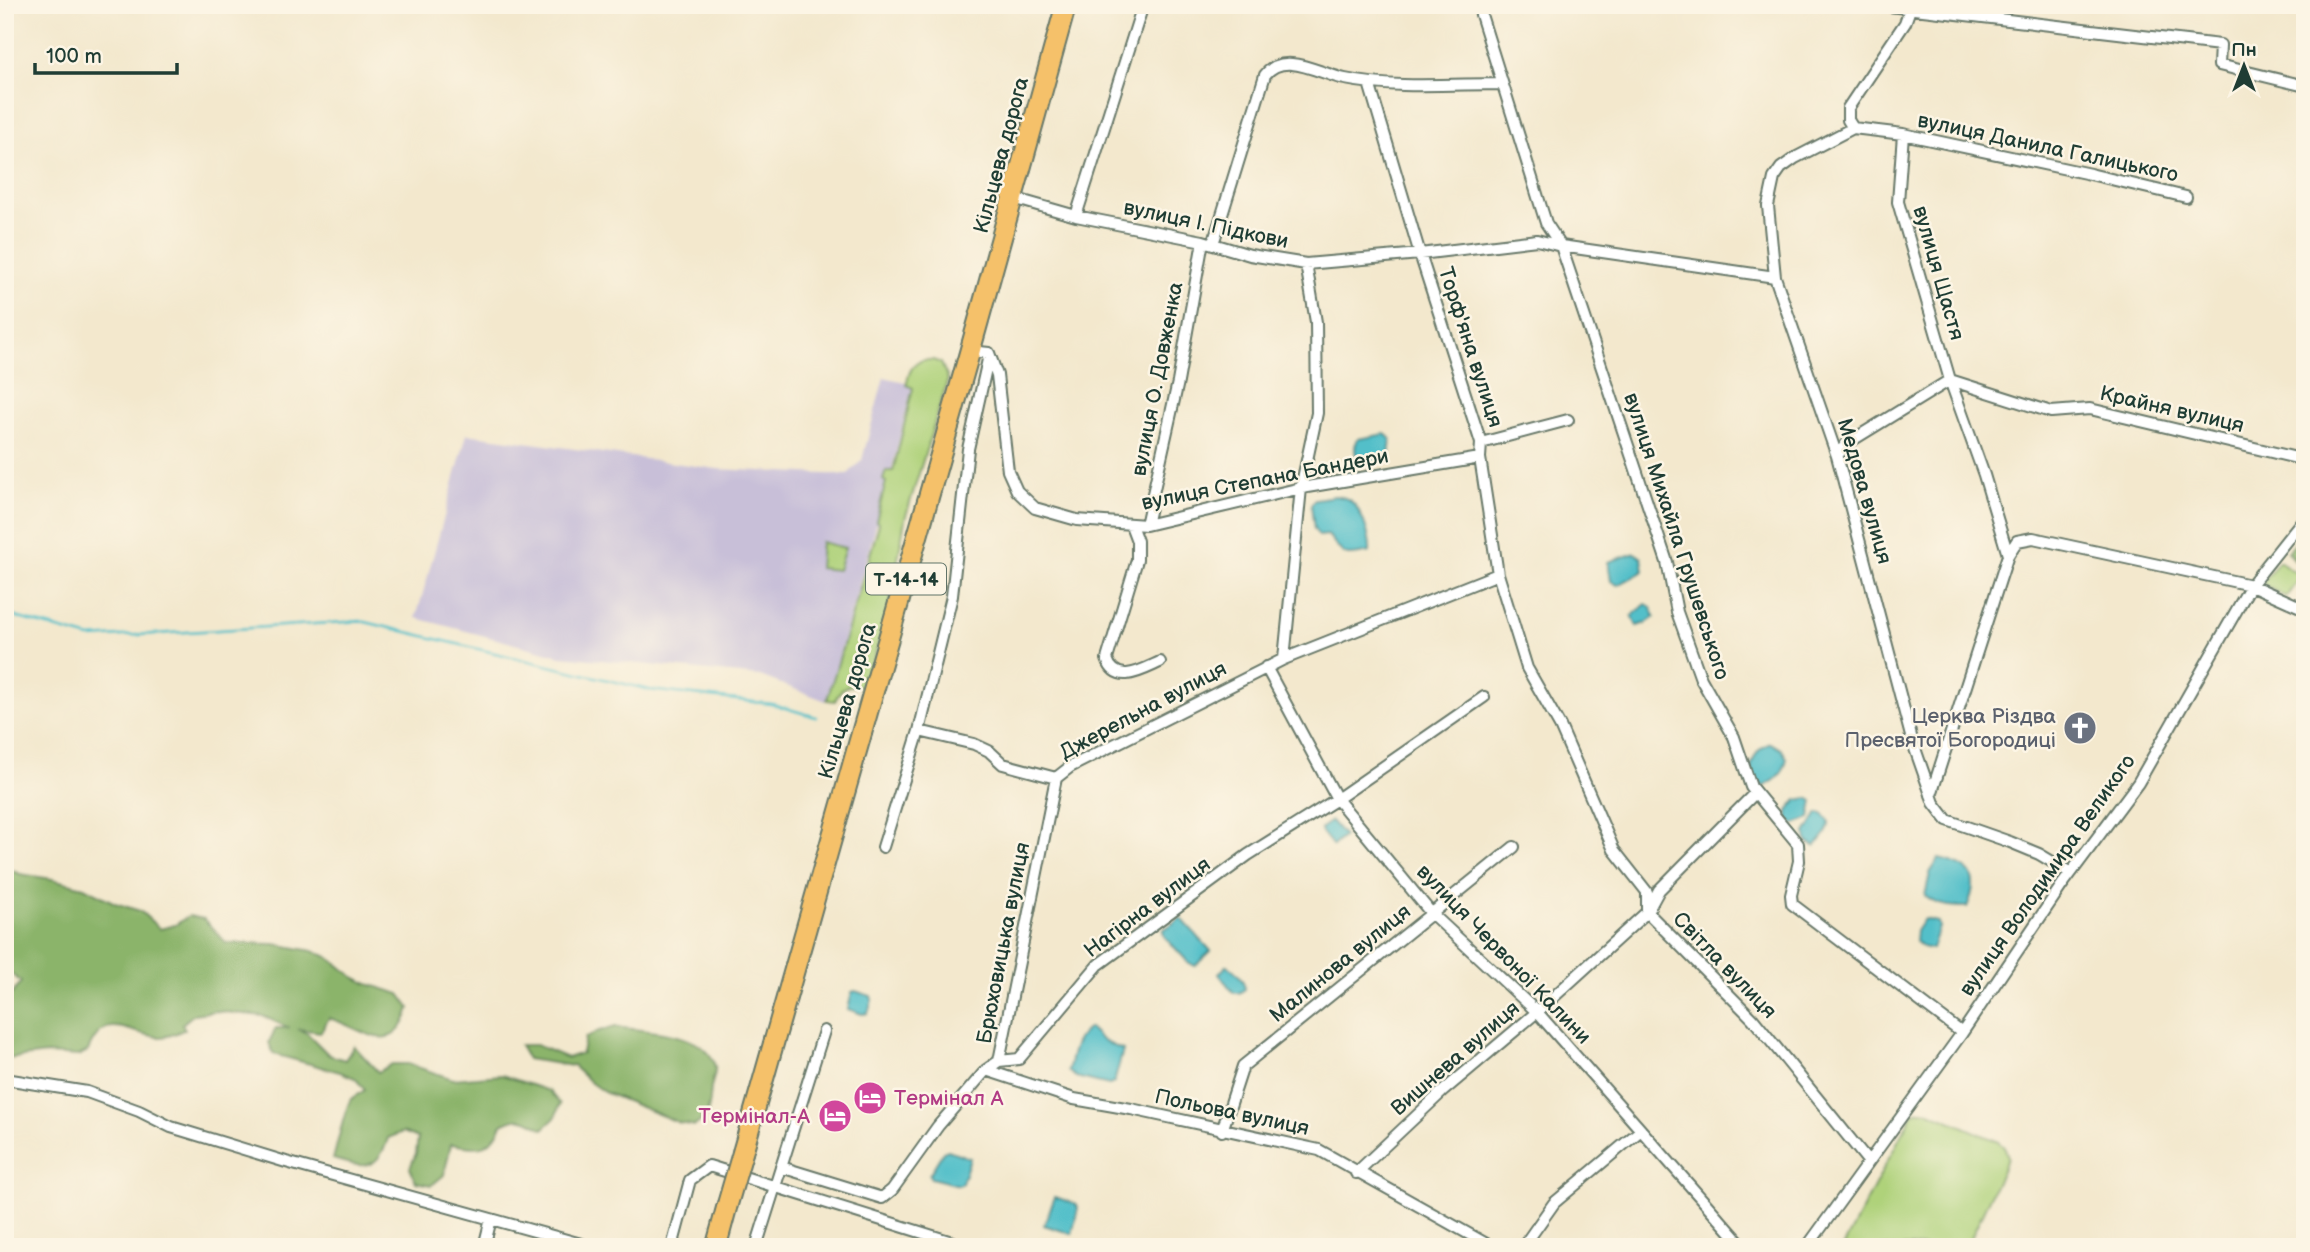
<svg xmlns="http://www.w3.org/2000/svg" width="2310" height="1252" font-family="'Balsamiq Sans',sans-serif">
	<rect width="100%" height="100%" fill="#fcf5e5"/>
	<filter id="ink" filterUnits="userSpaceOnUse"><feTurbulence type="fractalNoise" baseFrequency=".0143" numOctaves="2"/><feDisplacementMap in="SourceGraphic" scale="14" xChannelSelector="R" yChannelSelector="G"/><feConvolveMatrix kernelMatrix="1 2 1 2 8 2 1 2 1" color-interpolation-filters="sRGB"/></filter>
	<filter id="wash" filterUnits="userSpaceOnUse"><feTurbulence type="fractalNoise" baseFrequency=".00686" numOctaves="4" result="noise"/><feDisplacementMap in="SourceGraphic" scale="28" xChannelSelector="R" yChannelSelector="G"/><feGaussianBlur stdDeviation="1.57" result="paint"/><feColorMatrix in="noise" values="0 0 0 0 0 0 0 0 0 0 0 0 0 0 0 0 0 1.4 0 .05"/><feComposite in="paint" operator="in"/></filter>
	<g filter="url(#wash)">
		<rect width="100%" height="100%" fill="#f3e8cd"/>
		<path fill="#c8bfd8" d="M884 377 913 384 889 480 826 701 760 676 561 656 416 618 467 434 717 469 847 475 862 460Z"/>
		<path fill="#afd27a" stroke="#678857" stroke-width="2" d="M923 360H933L941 363 948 379 905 519 889 609 865 687C848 684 842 684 835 701L827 700 879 524 876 521 886 482 883 480 886 471H893L913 388 906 385C909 373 911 364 923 360Z
			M821 542 845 548 838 570 819 568Z
			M2279 561 2301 576 2286 597 2262 584Z
			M1919 1111H1927L1997 1141 2005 1148 2008 1157 1967 1247H1843L1912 1114Z"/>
		<path fill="#8bb46a" stroke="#55784f" stroke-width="2" d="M2305 529V572L2288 552Z
			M5 867 20 874 52 879 84 887 115 903 140 911 160 929 175 925 189 916 204 919 226 943 275 944 313 951 328 957 354 977 368 984 400 994 410 1008C394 1062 361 1027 329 1018L321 1032 298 1029 307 1033 329 1055 345 1060 354 1046 378 1072 392 1064H408L453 1079 502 1075 549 1091 560 1104 555 1118 543 1129C527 1118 519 1115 502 1124 490 1152 477 1148 451 1144L444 1175 432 1185 416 1182 410 1168 416 1153 418 1138 403 1132 388 1138C378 1172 363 1168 333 1159 337 1146 345 1107 351 1099 354 1096 361 1093 365 1090L355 1078 340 1072 273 1054 269 1042 276 1028H289L263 1016 215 1011 194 1014 182 1024 185 1029C175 1034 164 1039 153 1036 123 1031 104 1012 88 1051L78 1056 47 1054 5 1059V996L12 994 21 982 5 969Z
			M615 1027C644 1031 709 1031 715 1067 716 1074 712 1081 711 1088 709 1108 711 1113 695 1126L680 1123 604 1092 591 1083 573 1066 527 1059 520 1045H536L567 1058 582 1053 585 1038 599 1031Z"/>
		<path fill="#52bfc9" stroke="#387e7e" stroke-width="2" d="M1385 434 1391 439 1389 457 1372 462 1359 463C1355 454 1353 447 1358 439Z
			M1335 496C1339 497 1344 497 1347 499 1361 505 1371 538 1370 552 1342 558 1346 557 1328 535L1319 536 1314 529 1311 504 1316 499Z
			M1635 553 1642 558 1644 571 1618 585 1611 581 1608 562Z
			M1646 604 1651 607 1655 617 1646 623 1637 626 1632 616Z
			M1771 743 1782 750 1787 758C1783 775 1778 779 1763 787L1755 780 1750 770C1754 757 1757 748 1771 743Z
			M1808 798 1813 801 1810 818 1794 824 1788 818V811L1797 800Z
			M1818 813 1823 814 1829 821C1830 831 1823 839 1815 846L1807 842 1806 833Z
			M1331 821 1344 836 1333 846 1321 831V828Z
			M1939 859C1971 866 1981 875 1967 907 1952 907 1936 906 1925 896L1930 873Z
			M1181 918 1211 951 1195 966 1188 962 1164 936 1163 930Z
			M1924 919 1938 922 1939 927 1932 949 1922 947 1915 941 1916 931Z
			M1227 965C1235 970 1244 979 1245 989L1239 993H1234L1219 974Z
			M855 991 871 996 872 1000 868 1013 862 1014 848 1009 852 992Z
			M1089 1028 1103 1041 1123 1050 1114 1083 1109 1085 1076 1077 1068 1071C1073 1054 1073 1039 1089 1028Z
			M948 1150 970 1158 962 1183 959 1185 931 1178 929 1175 943 1152Z
			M1055 1197 1076 1204 1078 1208 1072 1234 1044 1225Z"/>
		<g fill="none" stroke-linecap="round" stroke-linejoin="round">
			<path stroke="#52bfc9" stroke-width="2.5" d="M5 614 90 638 361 621 650 690 772 704 816 717"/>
		</g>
	</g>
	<g filter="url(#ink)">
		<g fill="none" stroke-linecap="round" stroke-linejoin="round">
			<defs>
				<path id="street" d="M1478 5 1546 223 1561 246 1667 562 1677 612 1701 679 1734 737 1751 787 1798 844 1799 861 1791 895 1792 904 1962 1033
					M1880 5 2220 45 2219 65 2305 86
					M1369 83 1420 254 1481 443 1480 458 1498 574 1527 668 1560 726 1614 850 1647 892V912L1753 1019 1868 1161
					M1853 128 1848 120V108L1905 23 1910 9
					M1903 134 1898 202 1950 380 1984 475 2008 555
					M1013 198 1076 216 1203 241 1250 255 1306 264 1420 254 1537 240 1561 246 1775 277
					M1076 216 1143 5
					M1213 244 1265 75C1284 50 1320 74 1345 79 1393 89 1453 84 1502 84
					M970 351 989 353 997 375 1008 471 1017 491 1035 508 1077 520 1146 525 1301 488 1480 458
					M1950 380 2051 412 2090 409 2305 460
					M1481 443 1568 420
					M1837 456 1846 444 1950 380
					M1131 525 1137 541V560L1107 659C1116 686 1142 670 1160 662
					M1146 525 1178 382 1203 241
					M1284 659 1301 488 1317 413 1316 322 1306 264
					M1266 667 1337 799 1431 913 1537 1012 1744 1247
					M919 731 974 744 989 751 1003 764 1056 778
					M1056 778 1070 767 1284 659 1498 574
					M1931 795 2008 555 2017 541 2033 538 2251 585 2305 609
					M883 847 919 731 952 596 968 449 989 355
					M2071 873 2039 854 2010 842 1947 820 1934 803 1912 740 1837 456 1775 277 1768 206 1774 178 1781 168 1795 158 1853 128 1903 134 2090 174 2186 197
					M999 1061 1019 1059 1098 965 1248 855 1337 799 1484 697
					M986 1070 1074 1099 1131 1109 1319 1150 1492 1247
					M5 1079 87 1092 139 1111 171 1127 286 1162 592 1247
					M1222 1131 1243 1066 1514 847
					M781 1167 882 1198 892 1190 938 1126 986 1070 999 1061 1056 778
					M1356 1173 1442 1092 1537 1012 1647 912 1659 890 1755 793
					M484 1247 491 1219
					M672 1247 690 1180 709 1166 968 1247
					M756 1247 824 1031
					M1523 1247 1554 1203 1641 1130
					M1807 1247 1962 1033 2062 885 2138 783 2251 585 2305 517"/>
				<path id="highway" d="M743 1151 970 351 1066 5
					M716 1247 727 1206"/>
			</defs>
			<use href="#street" stroke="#69796a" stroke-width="14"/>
			<use href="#highway" stroke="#69796a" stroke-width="23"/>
			<use href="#street" stroke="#fff" stroke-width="10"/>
			<use href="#highway" stroke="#f5c16b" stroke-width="19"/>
			<defs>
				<path id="highway-bridge" d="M727 1206 743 1151"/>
			</defs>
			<use href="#highway-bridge" stroke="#69796a" stroke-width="23" stroke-linecap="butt"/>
			<use href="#highway-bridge" stroke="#f5c16b" stroke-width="19"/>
		</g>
	</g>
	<defs>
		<symbol id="church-disc" viewBox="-11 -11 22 22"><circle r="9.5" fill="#6b7280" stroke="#fcf5e5"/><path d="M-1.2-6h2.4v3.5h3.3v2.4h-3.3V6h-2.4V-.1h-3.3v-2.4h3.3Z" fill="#fff"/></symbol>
		<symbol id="hotel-disc" viewBox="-11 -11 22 22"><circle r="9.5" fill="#d1479c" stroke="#fcf5e5"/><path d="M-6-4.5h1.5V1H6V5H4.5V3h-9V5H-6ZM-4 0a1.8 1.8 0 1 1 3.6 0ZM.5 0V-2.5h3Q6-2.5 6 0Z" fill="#fff"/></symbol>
	</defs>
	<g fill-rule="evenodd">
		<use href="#church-disc" x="2061" y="709" width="38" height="38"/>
		<use href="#hotel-disc" x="851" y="1079" width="38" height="38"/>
		<use href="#hotel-disc" x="816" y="1097" width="38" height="38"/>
	</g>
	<g text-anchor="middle" stroke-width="5" stroke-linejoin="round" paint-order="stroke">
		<rect fill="#fcf5e5" stroke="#617469" stroke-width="2" x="866" y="563.5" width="80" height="31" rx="5"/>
		<g font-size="19" font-weight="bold" fill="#1f3d34">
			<text x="906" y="586">Т-14-14</text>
		</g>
		<g font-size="21" fill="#1f3d34" stroke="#fcf5e5">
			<text transform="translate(2048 147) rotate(12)" y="7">вулиця Данила Галицького</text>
			<text transform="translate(1001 155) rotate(-75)" y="7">Кільцева дорога</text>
			<text transform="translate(1206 224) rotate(12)" y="7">вулиця І. Підкови</text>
			<text transform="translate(1939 273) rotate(74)" y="7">вулиця Щастя</text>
			<text transform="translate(1471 347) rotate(72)" y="7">Торф'яна вулиця</text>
			<text transform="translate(1157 379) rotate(-79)" y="7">вулиця О. Довженка</text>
			<text transform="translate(2172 409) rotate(13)" y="7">Крайня вулиця</text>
			<text transform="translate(1265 479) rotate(-11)" y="7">вулиця Степана Бандери</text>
			<text transform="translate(1865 491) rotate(74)" y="7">Медова вулиця</text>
			<text transform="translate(1677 536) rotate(72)" y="7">вулиця Михайла Грушевського</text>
			<text transform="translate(847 701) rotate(-74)" y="7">Кільцева дорога</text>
			<text transform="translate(1143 710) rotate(-28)" y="7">Джерельна вулиця</text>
			<text transform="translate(2047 875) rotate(-55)" y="7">вулиця Володимира Великого</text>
			<text transform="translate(1147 907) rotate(-37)" y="7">Нагірна вулиця</text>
			<text transform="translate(1003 943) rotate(-79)" y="7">Брюховицька вулиця</text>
			<text transform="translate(1504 954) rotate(46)" y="7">вулиця Червоної Калини</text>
			<text transform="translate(1340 963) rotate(-39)" y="7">Малинова вулиця</text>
			<text transform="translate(1725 965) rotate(46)" y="7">Світла вулиця</text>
			<text transform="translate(1455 1058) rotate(-41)" y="7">Вишнева вулиця</text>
			<text transform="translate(1232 1112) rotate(12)" y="7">Польова вулиця</text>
		</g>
		<g font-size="21" fill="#5b616d" stroke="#fcf5e5" text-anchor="end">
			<text x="2056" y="723">Церква Різдва<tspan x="2056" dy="24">Пресвятої Богородиці</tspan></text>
		</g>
		<g font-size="21" fill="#b23c85" stroke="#fcf5e5" text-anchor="start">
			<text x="894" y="1105">Термінал А</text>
			<text x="810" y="1123" text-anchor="end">Термінал-А</text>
		</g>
	</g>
	<rect width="2310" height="1252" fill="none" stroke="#fcf5e5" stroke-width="28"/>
	<g transform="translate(2244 66)" stroke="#fcf5e5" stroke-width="5" paint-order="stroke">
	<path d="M0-5L12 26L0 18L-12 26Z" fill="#1f3d34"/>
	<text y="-10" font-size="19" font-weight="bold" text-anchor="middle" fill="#1f3d34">Пн</text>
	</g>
	<path d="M35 63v10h142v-10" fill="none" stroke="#1f3d34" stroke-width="3.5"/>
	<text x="46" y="63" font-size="21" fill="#1f3d34" stroke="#fcf5e5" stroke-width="5" paint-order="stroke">100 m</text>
</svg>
